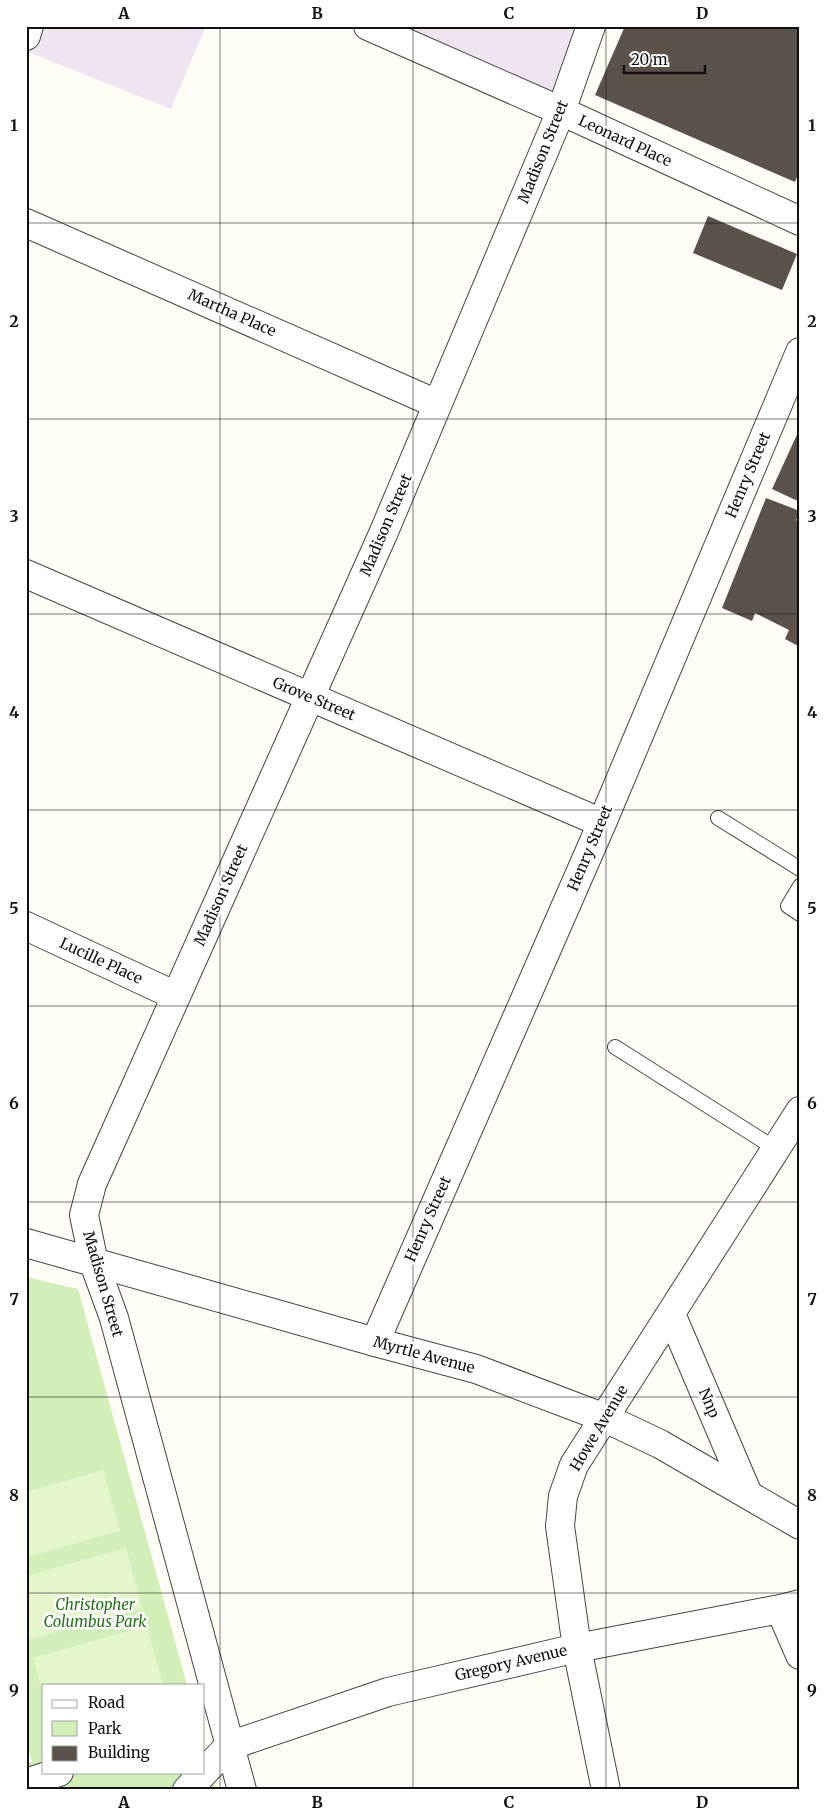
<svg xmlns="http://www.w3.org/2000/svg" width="826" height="1816" font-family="Merriweather,serif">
	<rect width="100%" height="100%" fill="#fffdf5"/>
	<path fill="#efe5f0" d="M26 26H206L171 109 26 51Z
		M369 26H598L562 112Z"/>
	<path fill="#d3efb9" d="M26 1277 78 1289 187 1685H44V1772H204V1746L216 1790H26V1764L32 1762 26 1743Z"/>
	<path fill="#e5f5cc" d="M103 1470 120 1531 26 1557V1492Z
		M126 1548 142 1608 28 1640 26 1633V1576Z
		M147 1626 163 1685H44V1698L33 1658Z"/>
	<path fill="#5b524c" d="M625 26H800V170L795 182 595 95Z
		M708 216 797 254 782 290 693 253Z
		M800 428V502L772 489Z
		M766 498 800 511V515L796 520 800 523V647L785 639 789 630 755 613 752 621 722 608Z"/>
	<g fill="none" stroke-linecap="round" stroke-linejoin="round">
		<defs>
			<path id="service" d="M718 818 800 869
				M800 886 788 906 800 914
				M615 1047 776 1149"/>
			<path id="minor" d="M368 26 561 111 800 221
				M26 36 29 26
				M26 223 437 404
				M26 574 602 823
				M26 926 176 996
				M671 1314 747 1492
				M375 1342 602 823 800 352
				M780 1609 800 1655
				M26 1783 59 1772
				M187 1790 229 1746 388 1692 577 1648 780 1609 800 1604
				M242 1790 114 1318 94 1263 84 1215 92 1184 383 534 561 111 591 26
				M606 1790 577 1648 560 1526 563 1496 574 1465 800 1111"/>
			<path id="tertiary" d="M26 1243 375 1342 476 1369 605 1418 660 1444 800 1525"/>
		</defs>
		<use href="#service" stroke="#444" stroke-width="16"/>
		<use href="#minor" stroke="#444" stroke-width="30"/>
		<use href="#tertiary" stroke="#444" stroke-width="30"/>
		<use href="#service" stroke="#fff" stroke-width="14"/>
		<use href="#minor" stroke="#fff" stroke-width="28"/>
		<use href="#tertiary" stroke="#fff" stroke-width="28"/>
	</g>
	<path fill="none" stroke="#111" stroke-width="1" stroke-opacity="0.55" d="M220 26V1790M413 26V1790M606 26V1790M26 223H800M26 419H800M26 614H800M26 810H800M26 1006H800M26 1202H800M26 1397H800M26 1593H800"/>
	<g text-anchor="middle" stroke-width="5" stroke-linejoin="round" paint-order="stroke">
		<g font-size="15" fill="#111" stroke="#fff">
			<text transform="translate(625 141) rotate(25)" y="5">Leonard Place</text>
			<text transform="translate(543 152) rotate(-68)" y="5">Madison Street</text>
			<text transform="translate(232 313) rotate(24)" y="5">Martha Place</text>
			<text transform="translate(748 475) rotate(-67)" y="5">Henry Street</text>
			<text transform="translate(386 525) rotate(-67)" y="5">Madison Street</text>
			<text transform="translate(314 699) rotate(23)" y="5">Grove Street</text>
			<text transform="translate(590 848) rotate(-67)" y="5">Henry Street</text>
			<text transform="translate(221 895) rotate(-66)" y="5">Madison Street</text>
			<text transform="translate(101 961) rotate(25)" y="5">Lucille Place</text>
			<text transform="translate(428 1219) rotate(-66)" y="5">Henry Street</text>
			<text transform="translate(103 1284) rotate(74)" y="5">Madison Street</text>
			<text transform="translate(424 1355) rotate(15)" y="5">Myrtle Avenue</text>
			<text transform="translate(709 1403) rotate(67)" y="5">Nnp</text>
			<text transform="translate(599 1428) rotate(-59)" y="5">Howe Avenue</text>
			<text transform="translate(511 1663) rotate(-13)" y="5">Gregory Avenue</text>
		</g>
		<g font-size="15" font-style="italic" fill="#287218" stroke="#fff">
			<text x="95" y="1610">Christopher<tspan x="95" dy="17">Columbus Park</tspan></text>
		</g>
	</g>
	<rect width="826" height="1816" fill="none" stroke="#ffffff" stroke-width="55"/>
	<rect x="42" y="1684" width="162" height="90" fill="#ffffff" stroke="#a0a0a0"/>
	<rect x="52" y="1700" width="25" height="8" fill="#ffffff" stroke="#a0a0a0"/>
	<text x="88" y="1708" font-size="15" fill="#111111">Road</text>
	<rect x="52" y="1721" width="25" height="15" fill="#d3efb9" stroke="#a0a0a0"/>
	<text x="88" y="1734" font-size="15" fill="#111111">Park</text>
	<rect x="52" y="1746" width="25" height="15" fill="#5b524c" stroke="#a0a0a0"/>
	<text x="88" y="1758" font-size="15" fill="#111111">Building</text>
	<path d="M624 65v8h81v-8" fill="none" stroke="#111111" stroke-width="2.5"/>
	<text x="631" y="65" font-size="15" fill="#111111" stroke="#ffffff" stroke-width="4" paint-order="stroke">20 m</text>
	<rect x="28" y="28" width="770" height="1760" fill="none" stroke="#111" stroke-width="2"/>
	<g font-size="16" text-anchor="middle" font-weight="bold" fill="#111">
		<text x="124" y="19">A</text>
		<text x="317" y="19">B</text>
		<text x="509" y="19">C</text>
		<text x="702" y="19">D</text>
		<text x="14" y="131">1</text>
		<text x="812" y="131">1</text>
		<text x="14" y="327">2</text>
		<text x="812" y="327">2</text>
		<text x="14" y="522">3</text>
		<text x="812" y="522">3</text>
		<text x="14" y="718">4</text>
		<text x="812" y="718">4</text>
		<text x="14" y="914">5</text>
		<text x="812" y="914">5</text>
		<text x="14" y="1109">6</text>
		<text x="812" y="1109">6</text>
		<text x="14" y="1305">7</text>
		<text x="812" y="1305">7</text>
		<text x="14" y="1501">8</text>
		<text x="812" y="1501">8</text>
		<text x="14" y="1696">9</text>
		<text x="812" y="1696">9</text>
		<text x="124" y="1808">A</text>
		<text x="317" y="1808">B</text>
		<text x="509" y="1808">C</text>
		<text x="702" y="1808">D</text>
	</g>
</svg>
